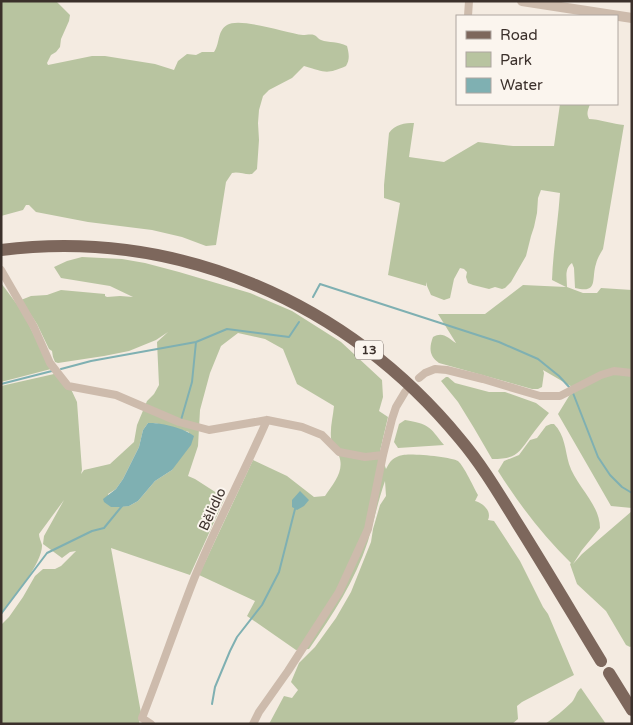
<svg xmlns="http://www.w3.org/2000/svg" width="633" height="725" font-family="'Varela Round',sans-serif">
	<rect width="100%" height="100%" fill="#f4ebe1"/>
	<path fill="#b8c4a0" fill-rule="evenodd" d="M1 1H56L70 15 69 21 61 39 60 47 56 52 51 55 47 63 48 65 92 56H105L155 64 174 70 178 61 187 54 196 55 202 52H214C220 44 217 31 227 25 240 17 286 33 303 35 306 35 311 34 314 35 317 36 318 39 321 40 329 43 338 41 347 46 349 54 350 59 346 66 326 75 325 72 304 66L292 78 269 90 263 96 259 110 258 123 259 140 257 169 252 174C245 175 238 171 232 173L226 182 216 245 206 246 182 237 152 230 88 222 36 212 29 205H26L23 210 1 216Z
		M560 104H590C588 110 586 113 589 119 598 119 614 124 624 125L603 249C600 254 597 259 596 264 591 279 599 294 575 288L574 268 572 263C564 269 567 278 567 287L583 293H597L601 288 632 290V508L611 506 558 414 574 388 543 370 544 373 542 387 538 389H532L439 363C429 356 429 348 433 337 443 331 448 338 456 343L438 314H485L523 285 566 287 552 280C553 251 558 222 560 193L541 190 538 198 537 213 534 227 531 236 526 256 511 282 505 288 502 289 495 287 489 289 473 285 468 283 466 277 467 272 464 269 460 268 454 279 450 298 444 300 431 295 427 286V282L426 286 388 275 400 203 384 198V185L389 133C395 124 405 123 414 123L409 157 444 162 478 142 513 146H554Z
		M82 257 122 259 145 263 179 272 250 293 292 311 341 342 382 380 383 397 379 411 388 417 380 451 386 469C390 461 393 457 403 455 411 453 452 457 458 461 464 466 474 488 478 495L475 501C483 503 492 511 488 520L494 521 520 561 543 607 548 614 574 675 522 702 517 706 518 719 512 724H269L284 696 292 698 298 690 291 682 299 663 315 647 336 618 351 592 371 542 373 529 380 505 386 496 385 481C378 501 374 521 368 541 355 581 333 614 309 649L296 650 247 616 255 601 199 575 253 460 287 476 314 497 325 496C333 484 345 471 339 456 337 450 332 445 331 438 330 427 333 417 334 406L297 384 283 349 265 339 238 333 221 346 210 373 200 410 198 446 188 476 195 479 223 497 224 500 190 575 111 548 141 713C142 717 139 720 139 724H1V625L9 617 23 597 35 576 43 569H55L61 566 76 551 70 552 62 558 43 544 44 536 64 500 39 534C39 538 41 541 42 545 43 563 12 599 1 614V386L54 374 57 375 70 387 77 402 82 470 81 474 84 470 110 464 134 442 137 425 147 401 154 394 159 385 157 342 168 332 156 340 129 351 104 356 58 363 55 362 53 357 52 351 49 349 37 324 21 300 31 296 47 295 61 290 105 294V296L107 297 120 296 133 297 110 286 61 278 54 267 67 261ZM148 423H155L189 432 172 470 155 481 138 501 129 506 111 507 108 494 116 489 123 479 139 447 143 430Z
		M1 283 22 311 51 369 1 382Z
		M446 377H448L455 383 489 392H505L536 403 549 413C543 420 537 428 531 436 518 454 516 459 492 459L474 428 458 402 441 381Z
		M405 420C429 424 429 426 444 445L398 448 394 442 399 424Z
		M551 424H554C565 435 565 450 569 464 576 486 600 504 600 528L582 550 573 564 582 554 632 511V646L630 647 626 645 606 611 577 584 570 564 571 563C543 536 519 504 498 471L504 461 519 455 530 440 537 438 546 426Z
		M581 688 606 724H545C555 717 564 710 572 702 576 697 576 692 581 688Z"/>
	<path fill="#7fb0b2" d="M148 423C159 422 185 428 194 436L191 445 172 470 155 481 138 501 129 506 120 507H111L104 502 103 499 116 489 123 479 139 447 143 430Z
		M300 491 309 500 304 506 297 510 292 507V500Z"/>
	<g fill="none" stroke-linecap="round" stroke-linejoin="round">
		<path stroke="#7fb0b2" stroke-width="2" d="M313 297 320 284 499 342 538 359 559 376 570 388
			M61 369 91 361 196 342 227 329 289 337 299 322
			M1 384 52 371
			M573 393 598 457 610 475 622 487 632 493
			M181 420 192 382 196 342
			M1 614 47 553 92 531 104 528 122 506
			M212 704 215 687 230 651 237 637 262 605 279 572 295 509"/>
		<path stroke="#cdbbac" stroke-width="8" d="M468 16 469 1
			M1 270 34 327 50 363 68 386 116 395 179 422 209 430 267 420 302 427 322 435 339 452 365 457 383 455
			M419 378 425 373 435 369 447 370 483 379 540 396H560L601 375 614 371 632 373
			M151 724 142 718C160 672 176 625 194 579 216 525 244 473 267 420
			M253 724 259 712 288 671 339 592 368 529 383 455 392 419 396 407 405 392"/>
		<path stroke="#cdbbac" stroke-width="10" d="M522 1 632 18"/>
		<path stroke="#7d675c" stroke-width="12" d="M1 250C179 228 347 302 460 439 482 465 499 494 517 523 546 569 573 615 601 661
			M609 673 632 710"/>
	</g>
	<g text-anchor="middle" stroke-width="4" stroke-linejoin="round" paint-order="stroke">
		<rect fill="#fbf5ee" stroke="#756b66" stroke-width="1" x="355" y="340.5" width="28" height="19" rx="4"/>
		<g font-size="12" font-weight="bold" fill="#3b302b">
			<text x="369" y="354">13</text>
		</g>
		<g font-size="14" fill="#3b302b" stroke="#fbf5ee">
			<text transform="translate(212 509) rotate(-65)" y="5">Bělidlo</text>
		</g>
	</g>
	<rect width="633" height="725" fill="none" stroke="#3b302b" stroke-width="5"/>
	<rect x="456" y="15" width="162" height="90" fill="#fbf5ee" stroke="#aea6a0"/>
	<rect x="466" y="31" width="25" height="8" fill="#7d675c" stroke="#aea6a0"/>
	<text x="500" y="40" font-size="15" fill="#3b302b">Road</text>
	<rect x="466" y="52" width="25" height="15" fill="#b8c4a0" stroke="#aea6a0"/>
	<text x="500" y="65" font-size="15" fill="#3b302b">Park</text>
	<rect x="466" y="78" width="25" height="15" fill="#7fb0b2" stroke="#aea6a0"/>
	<text x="500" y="90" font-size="15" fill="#3b302b">Water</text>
</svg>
